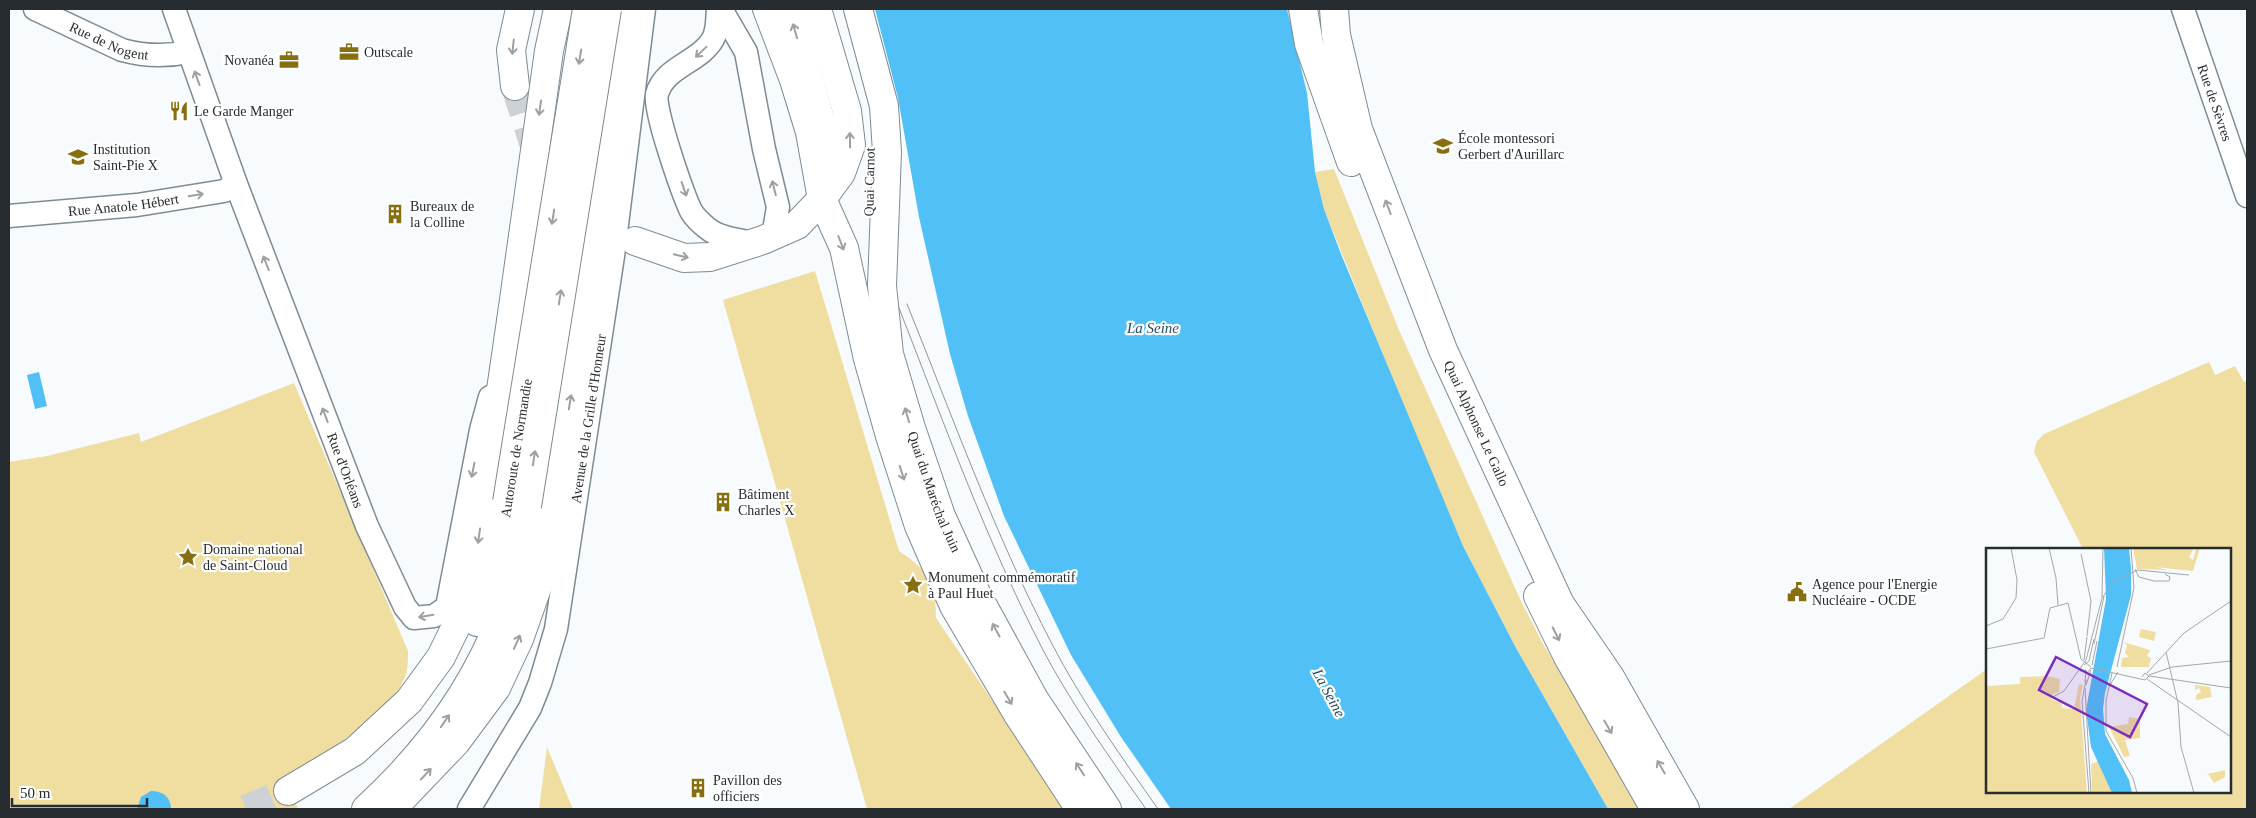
<svg xmlns="http://www.w3.org/2000/svg" width="2256" height="818" font-family="'Times New Roman',serif">
	<rect width="100%" height="100%" fill="#f8fbfd"/>
	<path fill="#f0dda0" d="M1334 169 1399 330 1520 599 1542 642 1640 809H1608L1516 648 1463 546 1411 424 1324 209 1315 172Z
		M815 271 899 551C928 570 936 582 936 618L1066 809H867L723 300Z
		M2209 362 2215 375 2235 366 2244 382 2247 381V809H1789L1987 669V792H2230V549H2083L2034 452 2037 441 2044 434Z
		M294 383 408 651C408 659 408 667 406 674 393 716 320 755 285 777L298 809H9V462L47 456 139 433 141 442Z
		M547 747 573 809H539Z"/>
	<path fill="#50c0f7" d="M875 9H1287L1307 93 1315 172 1324 209 1341 254 1463 546 1516 648 1608 809H1171L1121 737 1071 655 1004 516 968 416 950 354 919 217 898 98Z
		M39 372 47 406 35 409 27 375Z
		M151 791C163 791 171 797 171 809H137L141 797Z"/>
	<g fill="none" stroke-linecap="round" stroke-linejoin="round">
		<path stroke="#ced2d4" stroke-width="28" stroke-dasharray="28 14" stroke-linecap="butt" d="M515 86 533 143 540 153"/>
		<path stroke="#ced2d4" stroke-width="28" stroke-dasharray="28 14" stroke-linecap="butt" d="M246 809 288 791"/>
		<defs>
			<g id="minor">
				<path id="s1" d="M35 9 122 50C144 56 165 57 188 52"/>
				<path id="s2" d="M174 9 236 184 367 526 405 607 414 618 434 616 447 607 481 430 490 397"/>
				<path d="M718 9C717 18 718 30 713 39 699 63 665 66 657 94 653 109 683 194 691 211 694 216 702 224 707 228 719 238 738 240 753 243"/>
				<path d="M721 9 746 52 764 149 778 207 773 236"/>
				<path id="s3" d="M2183 9 2247 196"/>
				<path id="s4" d="M9 216 137 205 224 191 236 184"/>
				<path id="s5" d="M469 809 530 708 540 683 556 629 613 256 644 9"/>
			</g>
			<g id="major">
				<path d="M789 9 823 129 828 161 822 199 844 248 868 359 890 436 919 526 954 606 1017 713 1080 809"/>
				<path id="s6" d="M858 9 884 106 887 152 882 286 889 354 911 428 941 516 977 595 1034 699 1107 809"/>
				<path d="M1303 9 1309 44 1351 162"/>
				<path id="s7" d="M1334 9 1336 35 1358 129 1443 350 1560 604 1610 677 1685 809"/>
				<path d="M515 86 511 50 520 9"/>
				<path d="M635 241 684 258 710 257 763 240 797 225 822 199 841 173 851 145 847 111 817 9"/>
				<path d="M511 321 549 51 558 9"/>
				<path d="M1538 596 1567 655 1655 809"/>
			</g>
			<path id="highway" d="M767 9 794 80 810 132 822 199
				M477 622 494 573 507 502
				M288 791 355 751 409 701 441 657 463 612 475 568 511 321
				M366 809C426 754 476 687 504 610 508 600 513 589 515 578 520 554 523 530 527 506
				M392 809 456 742 496 688 519 639 538 585 560 468 598 215C615 149 616 89 618 21L621 9"/>
		</defs>
		<use href="#minor" stroke="#7d8b93" stroke-width="25"/>
		<use href="#major" stroke="#7d8b93" stroke-width="30"/>
		<use href="#highway" stroke="#7d8b93" stroke-width="30"/>
		<use href="#minor" stroke="#fff" stroke-width="22"/>
		<use href="#major" stroke="#fff" stroke-width="28"/>
		<use href="#highway" stroke="#fff" stroke-width="28"/>
		<path stroke="#909597" stroke-width="1" d="M907 304C953 418 995 535 1052 644 1082 702 1121 756 1158 809
			M899 308C944 423 986 540 1043 650 1072 705 1110 758 1146 809"/>
		<defs>
			<path id="highway-bridge" d="M507 502 587 9
				M527 506 607 9"/>
		</defs>
		<use href="#highway-bridge" stroke="#7d8b93" stroke-width="30" stroke-linecap="butt"/>
		<use href="#highway-bridge" stroke="#fff" stroke-width="28"/>
	</g>
	<defs><path id="oneway-shaft" d="M-6 0H5M1.5-3L5.5 0L1.5 3" fill="none" stroke-width="1.6" stroke-linecap="round" stroke-linejoin="round" transform="scale(1.25)"/></defs>
	<g stroke="#9da0a1">
		<use href="#oneway-shaft" transform="translate(795 31) rotate(-106)"/>
		<use href="#oneway-shaft" transform="translate(513 47) rotate(96)"/>
		<use href="#oneway-shaft" transform="translate(701 52) rotate(137)"/>
		<use href="#oneway-shaft" transform="translate(580 57) rotate(99)"/>
		<use href="#oneway-shaft" transform="translate(197 78) rotate(-110)"/>
		<use href="#oneway-shaft" transform="translate(540 108) rotate(98)"/>
		<use href="#oneway-shaft" transform="translate(850 140) rotate(-91)"/>
		<use href="#oneway-shaft" transform="translate(774 188) rotate(-104)"/>
		<use href="#oneway-shaft" transform="translate(684 189) rotate(71)"/>
		<use href="#oneway-shaft" transform="translate(196 195) rotate(-9)"/>
		<use href="#oneway-shaft" transform="translate(1388 207) rotate(-111)"/>
		<use href="#oneway-shaft" transform="translate(553 217) rotate(99)"/>
		<use href="#oneway-shaft" transform="translate(841 243) rotate(69)"/>
		<use href="#oneway-shaft" transform="translate(681 256) rotate(14)"/>
		<use href="#oneway-shaft" transform="translate(266 263) rotate(-111)"/>
		<use href="#oneway-shaft" transform="translate(560 297) rotate(-81)"/>
		<use href="#oneway-shaft" transform="translate(570 402) rotate(-81)"/>
		<use href="#oneway-shaft" transform="translate(325 415) rotate(-111)"/>
		<use href="#oneway-shaft" transform="translate(907 415) rotate(-106)"/>
		<use href="#oneway-shaft" transform="translate(534 458) rotate(-81)"/>
		<use href="#oneway-shaft" transform="translate(473 470) rotate(101)"/>
		<use href="#oneway-shaft" transform="translate(902 473) rotate(72)"/>
		<use href="#oneway-shaft" transform="translate(479 536) rotate(98)"/>
		<use href="#oneway-shaft" transform="translate(426 616) rotate(171)"/>
		<use href="#oneway-shaft" transform="translate(996 630) rotate(-119)"/>
		<use href="#oneway-shaft" transform="translate(1556 634) rotate(63)"/>
		<use href="#oneway-shaft" transform="translate(517 642) rotate(-66)"/>
		<use href="#oneway-shaft" transform="translate(1008 698) rotate(59)"/>
		<use href="#oneway-shaft" transform="translate(445 721) rotate(-56)"/>
		<use href="#oneway-shaft" transform="translate(1608 727) rotate(60)"/>
		<use href="#oneway-shaft" transform="translate(1661 767) rotate(-120)"/>
		<use href="#oneway-shaft" transform="translate(1080 769) rotate(-123)"/>
		<use href="#oneway-shaft" transform="translate(426 774) rotate(-47)"/>
	</g>
	<defs>
		<symbol id="office-bare" viewBox="-9 -9 18 18"><path d="M-6-3h4V-5.5h4V-3h4V5H-6ZM-1-4.5V-3h2v-1.5ZM-6 0V1H6V0Z" fill="#876f0f" stroke="#fff" stroke-width="2.5" paint-order="stroke"/></symbol>
		<symbol id="restaurant-bare" viewBox="-9 -9 18 18"><path d="M-5-6h1v4h1v-4h1v4h1v-4h1v5L-1.5 .5V6h-2V.5L-5-1ZM5-6V6H3V1.5H1.5Q1.5-4 5-6Z" fill="#876f0f" stroke="#fff" stroke-width="2.5" paint-order="stroke"/></symbol>
		<symbol id="school-bare" viewBox="-9 -9 18 18"><path d="M0-5L7-2L0 1L-7-2ZM-4 1L0 2.5L4 1V4Q0 6-4 4Z" fill="#876f0f" stroke="#fff" stroke-width="2.5" paint-order="stroke"/></symbol>
		<symbol id="building-bare" viewBox="-9 -9 18 18"><path d="M-4-6H4V6H1V3H-1V6H-4ZM-2.5-4.3h1.7v1.8h-1.7ZM.8-4.3h1.7v1.8H.8ZM-2.5-1h1.7V.8h-1.7ZM.8-1h1.7V.8H.8Z" fill="#876f0f" stroke="#fff" stroke-width="2.5" paint-order="stroke"/></symbol>
		<symbol id="sight-bare" viewBox="-9 -9 18 18"><path d="M0-6L1.8-2.2L6-1.7L2.9 1.2L3.7 5.4L0 3.3L-3.7 5.4L-2.9 1.2L-6-1.7L-1.8-2.2Z" fill="#876f0f" stroke="#fff" stroke-width="2.5" paint-order="stroke"/></symbol>
		<symbol id="civic-bare" viewBox="-9 -9 18 18"><path d="M-.6-6.5H3V-4.5H.6V-3L4-1V1h2V6H-6V1h2V-1L-.6-3ZM-1.2 2.5V6h2.4V2.5Z" fill="#876f0f" stroke="#fff" stroke-width="2.5" paint-order="stroke"/></symbol>
	</defs>
	<g fill-rule="evenodd">
		<use href="#office-bare" x="335" y="38" width="28" height="28"/>
		<use href="#office-bare" x="275" y="46" width="28" height="28"/>
		<use href="#restaurant-bare" x="165" y="97" width="28" height="28"/>
		<use href="#school-bare" x="1429" y="132" width="28" height="28"/>
		<use href="#school-bare" x="64" y="143" width="28" height="28"/>
		<use href="#building-bare" x="381" y="200" width="28" height="28"/>
		<use href="#building-bare" x="709" y="488" width="28" height="28"/>
		<use href="#sight-bare" x="174" y="543" width="28" height="28"/>
		<use href="#sight-bare" x="899" y="571" width="28" height="28"/>
		<use href="#civic-bare" x="1783" y="578" width="28" height="28"/>
		<use href="#building-bare" x="684" y="774" width="28" height="28"/>
	</g>
	<g text-anchor="middle" stroke-width="4.5" stroke-linejoin="round" paint-order="stroke">
		<g font-size="14" fill="#262c2f" stroke="#fff">
			<text dy="5" stroke="none"><textPath href="#s1" startOffset="81">Rue de Nogent</textPath></text>
			<text dy="5" stroke="none"><textPath href="#s3" startOffset="99">Rue de Sèvres</textPath></text>
			<text transform="translate(869 182) rotate(-89)" y="5">Quai Carnot</text>
			<text dy="5" stroke="none"><textPath href="#s4" startOffset="115">Rue Anatole Hébert</textPath></text>
			<text dy="5" stroke="none"><textPath href="#s5" startOffset="414">Avenue de la Grille d'Honneur</textPath></text>
			<text dy="5" stroke="none"><textPath href="#s7" startOffset="440">Quai Alphonse Le Gallo</textPath></text>
			<text transform="translate(516 448) rotate(-81)" y="5">Autoroute de Normandie</text>
			<text dy="5" stroke="none"><textPath href="#s2" startOffset="492">Rue d'Orléans</textPath></text>
			<text dy="5" stroke="none"><textPath href="#s6" startOffset="494">Quai du Maréchal Juin</textPath></text>
		</g>
		<g font-size="14" fill="#262c2f" stroke="#fff" text-anchor="start">
			<text x="364" y="57">Outscale</text>
			<text x="274" y="65" text-anchor="end">Novanéa</text>
			<text x="194" y="116">Le Garde Manger</text>
			<text x="1458" y="143">École montessori<tspan x="1458" dy="16">Gerbert d'Aurillarc</tspan></text>
			<text x="93" y="154">Institution<tspan x="93" dy="16">Saint-Pie X</tspan></text>
			<text x="410" y="211">Bureaux de<tspan x="410" dy="16">la Colline</tspan></text>
			<text x="738" y="499">Bâtiment<tspan x="738" dy="16">Charles X</tspan></text>
			<text x="203" y="554">Domaine national<tspan x="203" dy="16">de Saint-Cloud</tspan></text>
			<text x="928" y="582">Monument commémoratif<tspan x="928" dy="16">à Paul Huet</tspan></text>
			<text x="1812" y="589">Agence pour l'Energie<tspan x="1812" dy="16">Nucléaire - OCDE</tspan></text>
			<text x="713" y="785">Pavillon des<tspan x="713" dy="16">officiers</tspan></text>
		</g>
		<g font-size="15" font-style="italic" fill="#1f4d63" stroke="#fff">
			<text x="1153" y="333">La Seine</text>
			<text transform="translate(1329 693) rotate(62)" y="5">La Seine</text>
		</g>
	</g>
	<g transform="translate(1986 548)">
		<rect width="245" height="245" fill="#f8fbfd"/>
		<path d="M147 0H208L203 9 207 12 210 0H214L207 23 169 19 182 22 151 21ZM155 81 170 84 168 93 153 89ZM137 94 164 102 161 108 165 110 163 119H135L136 110 143 109 139 105 141 97ZM60 128 74 131 73 144 65 147V151L74 154 76 151V160L88 161 93 136 97 137 94 150 101 245H0V138L34 136V129ZM209 137 224 139 226 149 210 152V147L215 144 213 140 209 142ZM143 169 154 171V190L139 192 144 208 138 209 123 179 142 176ZM113 213 123 235 126 245H106L105 216ZM239 222V229L228 235 222 226 204 230Z" fill="#f0dda0"/>
		<path d="M118 0H143L145 20V47L119 145 117 161 119 186 143 232 146 245H126L105 199 100 162 120 51Z" fill="#50c0f7"/>
		<path fill="none" stroke="#a4a8ab" stroke-width="1" d="M63 0 70 30 72 57M95 6 105 53 101 88M149 21 153 29 168 33H183L184 29 179 26M116 49 117 0M0 78 17 71 30 50 31 32 25 0M108 96 118 48M0 101 58 90 64 60 82 55 95 111 105 119M180 104 192 155 195 199 208 245M98 112 101 89M98 117 103 113 108 91M106 117 111 93M131 119 148 40 145 0M94 123 100 122 99 134M101 125 105 120 159 132 163 128 159 125 156 129M126 125 120 153V183L147 230 151 245M161 125 198 85 245 53M163 127 186 119 245 113M163 128 245 140M161 131 245 189M100 132 96 153 103 245M100 137 105 122M124 137 132 124M99 140 105 245M65 150 78 143 100 112 116 50 128 33 152 22 203 27"/>
		<path fill="#7b2cbf" fill-opacity="0.15" stroke="#7b2cbf" stroke-width="2.5" d="M70 109 161 156 144 189 53 142Z"/>
		<rect width="245" height="245" fill="none" stroke="#262c2f" stroke-width="2.5"/>
	</g>
	<rect width="2256" height="818" fill="none" stroke="#262c2f" stroke-width="20"/>
	<path d="M12 798v8h135v-8" fill="none" stroke="#262c2f" stroke-width="2.5"/>
	<text x="20" y="798" font-size="15" fill="#262c2f" stroke="#ffffff" stroke-width="4" paint-order="stroke">50 m</text>
</svg>
